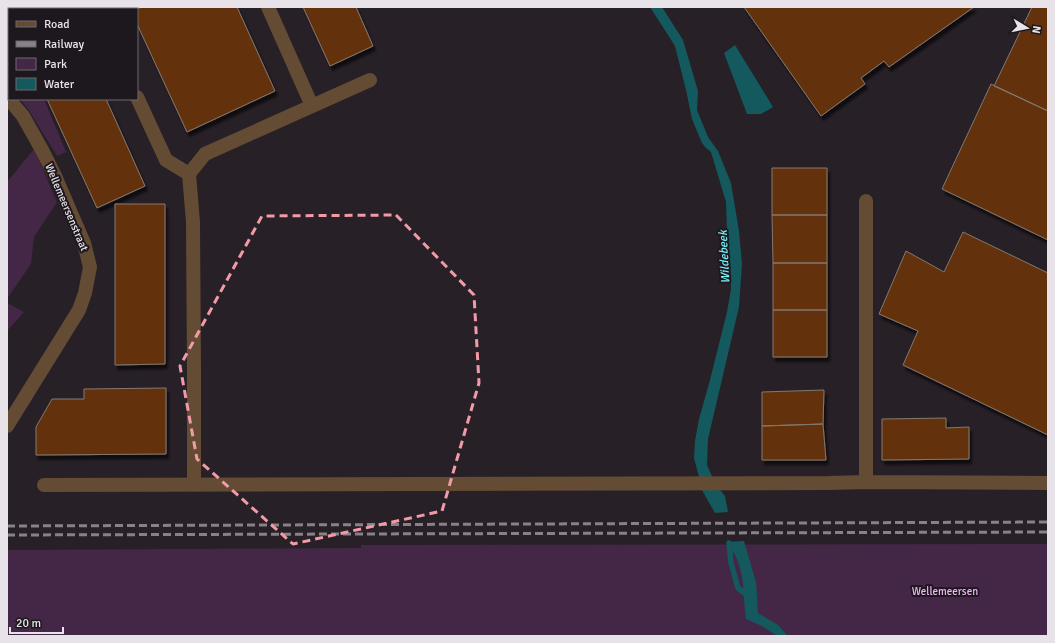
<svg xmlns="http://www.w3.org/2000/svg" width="1055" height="643" font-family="Signika,sans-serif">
	<defs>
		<filter id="shadow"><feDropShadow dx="2.5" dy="4.5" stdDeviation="1" flood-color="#0009"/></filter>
	</defs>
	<rect width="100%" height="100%" fill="#272027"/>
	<path fill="#442646" d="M7 7H80L76 9H9V86L7 84Z
		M20 99H44L66 152 57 156 28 109Z
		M34 149 57 202 34 237 31 264 7 299V182Z
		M7 303 24 312 7 331Z
		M1048 544V636H7V550L361 548V545Z"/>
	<path fill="#13595d" d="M650 7H662L683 40 698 91 697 110 708 137 718 151 731 183 739 231 742 264 739 307 708 439 707 465 716 485 725 496 728 512 715 513 703 492 694 458 695 441 699 419 710 380 727 312 731 289 730 261 727 232 726 202 711 152 705 147 702 143 692 119 686 90 675 46Z
		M735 45 773 107 761 114H747L724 53Z
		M744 541 756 582 758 613 778 625 788 636H777L762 626 746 619C743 600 745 580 738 562 736 555 731 548 727 542Z"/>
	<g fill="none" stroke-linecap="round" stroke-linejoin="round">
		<path stroke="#13595d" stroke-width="5.5" d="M729 543 731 563 738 588 748 596"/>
	</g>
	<path fill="#643308" stroke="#837871" filter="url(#shadow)" d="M142 7H237L275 91 187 132 137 24V9Z
		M303 7H356L373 46 330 66Z
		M744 7H974L889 67 884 61 861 78 865 84 821 116Z
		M1032 7H1048V111L994 86Z
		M991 84 1048 111V240L942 189Z
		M47 99H106L145 186 97 208Z
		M772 168H827V215H772Z
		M115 204H165V364L115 365Z
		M772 215H827V263H773Z
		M963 232 1048 273V435L903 365 918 331 879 314 906 251 944 272Z
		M773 263H827V310H773Z
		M773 310H827V357H773Z
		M166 388V454L36 455V427L52 399H84V389Z
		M824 390 823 424 762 426V392Z
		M946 418V428L969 427V459L882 460V419Z
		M823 424 826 460H762V426Z"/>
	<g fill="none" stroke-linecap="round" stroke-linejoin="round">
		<path stroke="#644c34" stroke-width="14" d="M268 7 312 106
			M7 97 23 116 42 150 55 176 84 243 90 267 85 293 79 310 7 426
			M137 97 166 160 189 174
			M866 201V482L1048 483
			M44 485 829 483 866 482
			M194 485V370L193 222 189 174 205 154 370 80"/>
		<path stroke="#888288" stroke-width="3" stroke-dasharray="8 4" stroke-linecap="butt" d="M7 526 1048 522
			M7 535 1048 532"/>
	</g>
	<path fill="none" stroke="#f39aa7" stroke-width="3" stroke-dasharray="8 5" stroke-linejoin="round" d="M396 215 474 295 479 383 442 511 293 544 197 459 180 366 262 216Z"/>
	<g text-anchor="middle" stroke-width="4" stroke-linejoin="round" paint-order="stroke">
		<g font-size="11" fill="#e8e3e8" stroke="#1d171e">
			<text transform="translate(67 207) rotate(67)" y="4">Wellemeersenstraat</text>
		</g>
		<g font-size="11" fill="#f3b5f7" stroke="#1d171e">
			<text x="945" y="595">Wellemeersen</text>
		</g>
		<g font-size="12" font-style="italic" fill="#74f0f8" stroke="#1d171e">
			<text transform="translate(724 257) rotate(-93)" y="4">Wildebeek</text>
		</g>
	</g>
	<rect width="1055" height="643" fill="none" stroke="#e8e3e8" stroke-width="16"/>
	<rect x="8" y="8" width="130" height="92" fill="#1d171e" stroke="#6e696f"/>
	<rect x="16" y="21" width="20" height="6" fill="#644c34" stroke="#6e696f"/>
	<text x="44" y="28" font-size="12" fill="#e8e3e8">Road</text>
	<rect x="16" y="41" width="20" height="6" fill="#888288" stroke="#6e696f"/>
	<text x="44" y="48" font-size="12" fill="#e8e3e8">Railway</text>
	<rect x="16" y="58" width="20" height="12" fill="#442646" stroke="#6e696f"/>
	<text x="44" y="68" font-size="12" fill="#e8e3e8">Park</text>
	<rect x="16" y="78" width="20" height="12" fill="#13595d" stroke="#6e696f"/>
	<text x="44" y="88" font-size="12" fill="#e8e3e8">Water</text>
	<g transform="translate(1027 28) rotate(100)" stroke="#1d171e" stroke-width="3" paint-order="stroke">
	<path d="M0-3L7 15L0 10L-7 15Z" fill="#e8e3e8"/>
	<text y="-6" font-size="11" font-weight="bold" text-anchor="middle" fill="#e8e3e8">N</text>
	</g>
	<path d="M10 627v6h53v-6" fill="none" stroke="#e8e3e8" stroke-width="2"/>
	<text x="16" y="627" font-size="12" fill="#e8e3e8" stroke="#1d171e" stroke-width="3" paint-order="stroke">20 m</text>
</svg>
